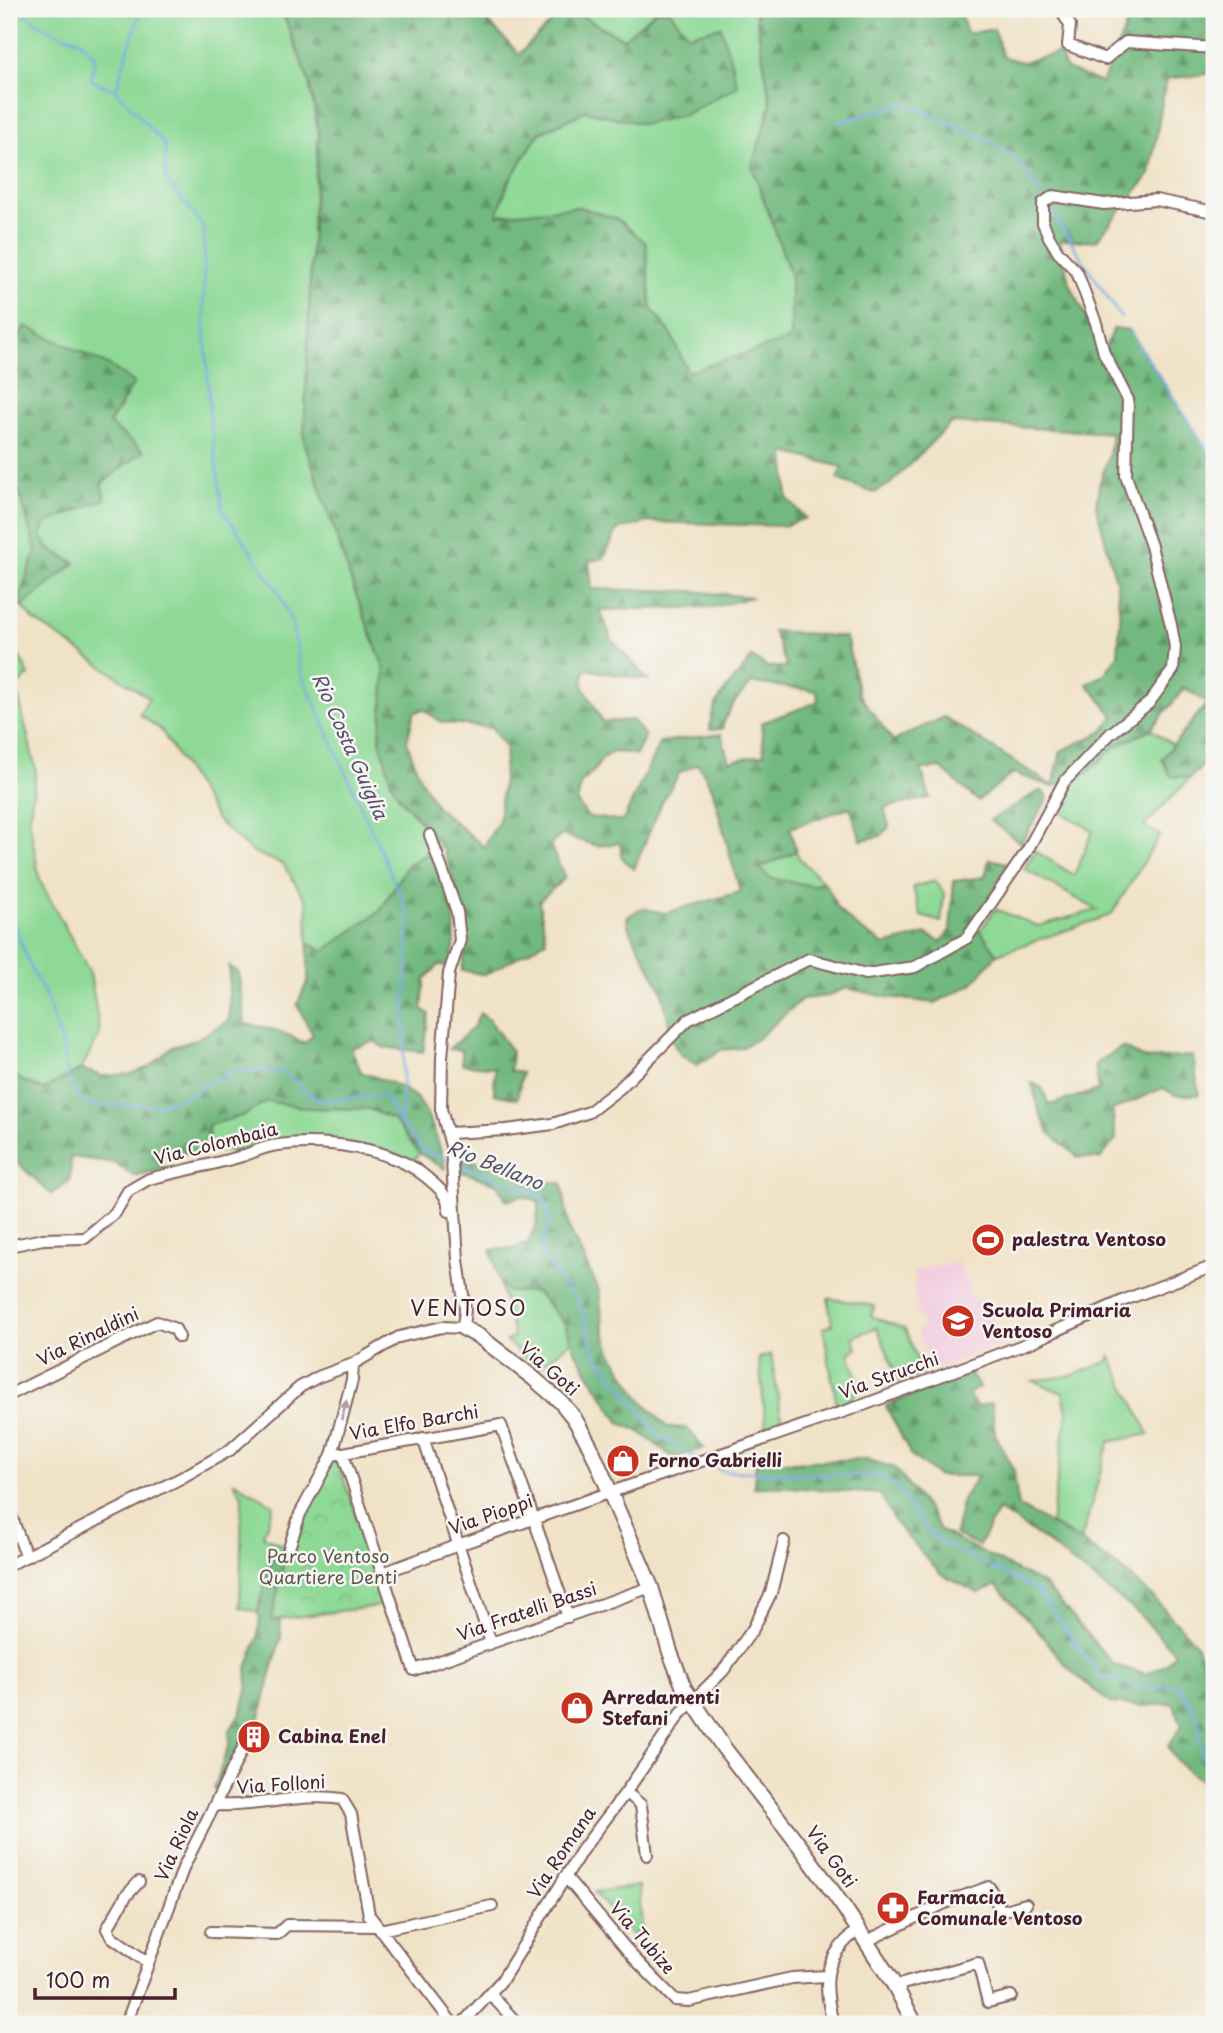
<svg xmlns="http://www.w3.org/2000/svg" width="1223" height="2033" font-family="'Playpen Sans',sans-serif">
	<defs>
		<pattern id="forest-firs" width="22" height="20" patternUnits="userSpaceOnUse" patternTransform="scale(1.75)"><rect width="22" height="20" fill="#72b97f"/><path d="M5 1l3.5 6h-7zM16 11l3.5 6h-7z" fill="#609668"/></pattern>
		<pattern id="park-crowns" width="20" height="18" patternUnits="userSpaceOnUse" patternTransform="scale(1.75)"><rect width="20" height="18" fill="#8ed996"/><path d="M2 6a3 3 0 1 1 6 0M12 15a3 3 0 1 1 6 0" fill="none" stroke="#7cba81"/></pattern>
	</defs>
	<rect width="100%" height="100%" fill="#f6f6f2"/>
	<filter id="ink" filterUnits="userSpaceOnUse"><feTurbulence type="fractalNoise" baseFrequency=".0143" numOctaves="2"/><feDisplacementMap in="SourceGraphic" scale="14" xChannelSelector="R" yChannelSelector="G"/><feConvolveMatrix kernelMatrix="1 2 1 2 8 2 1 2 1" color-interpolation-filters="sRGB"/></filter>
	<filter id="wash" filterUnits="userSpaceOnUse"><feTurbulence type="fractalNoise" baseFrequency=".00686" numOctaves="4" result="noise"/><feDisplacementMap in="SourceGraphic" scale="28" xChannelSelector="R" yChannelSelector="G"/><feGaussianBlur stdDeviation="1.57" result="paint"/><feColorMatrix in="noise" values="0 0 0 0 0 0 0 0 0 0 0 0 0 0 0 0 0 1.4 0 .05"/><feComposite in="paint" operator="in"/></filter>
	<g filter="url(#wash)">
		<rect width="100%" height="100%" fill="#f0e2c6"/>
		<path fill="#f2cfe0" d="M959 1262 974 1301 984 1299 1004 1343 1003 1345 933 1369 917 1331 924 1328 916 1307 915 1271Z"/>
		<path fill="#8ed996" stroke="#6c7c60" stroke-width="2" d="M9 9H284V16L309 82 319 134 313 211 304 440 354 589 385 671 380 740 399 797 442 846 408 864 380 911 324 951 308 943 307 902 283 864 252 852 218 821 161 730 139 714 149 698 34 620 22 606 75 563 48 548 41 536 46 523 105 499 101 484 143 451 109 424 134 382 110 366 25 326 9 357Z
			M569 9H658L624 39Z
			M668 9H755L771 105 752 166 791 276V340L687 373 670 332 651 308 646 243 617 219 578 207 497 216 508 183 539 134 585 111 644 124 684 115 688 35Z
			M9 458 36 550 16 607 9 599Z
			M9 638 29 675 16 687 36 771 29 820 40 881 90 973 100 1034 81 1069 43 1090 19 1079 9 1068Z
			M1151 729 1173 745 1162 759 1171 776 1190 778 1144 826 1160 835 1111 915 997 954 980 931 995 909 1038 926 1097 910 1024 869 1035 851 1074 875 1093 831 1056 809 1070 781 1086 774 1113 748Z
			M796 851 799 858 822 881 813 886 770 878 758 869Z
			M936 881 944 893 941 922 921 916 913 887Z
			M267 1101 308 1108 369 1109 394 1120 419 1153 413 1161 380 1149 310 1138 272 1141 237 1152 209 1150 208 1125 245 1115Z
			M499 1280 508 1292H536L565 1324 572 1341 537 1369 506 1341 514 1337Z
			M828 1298 875 1306 871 1316 905 1329 923 1374 900 1383 877 1327 853 1337 857 1349 849 1353 858 1379 857 1392 849 1401 837 1406 823 1328 832 1325Z
			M771 1354 782 1422 766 1427 759 1358Z
			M1110 1356 1149 1434 1109 1442 1081 1541 1051 1523 1067 1412 1063 1393 1033 1381 1074 1375 1109 1361Z
			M233 1481 274 1505 263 1536 289 1548 274 1553 257 1612 240 1607 242 1496Z
			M639 1886 642 1928 634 1937 594 1892Z"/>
		<path fill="url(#forest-firs)" stroke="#5e6c55" stroke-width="2" fill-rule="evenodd" d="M284 9H476L519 54 565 9H569L623 39 658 9H668L688 35 721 27 738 86 684 115 644 124 585 111 539 133 508 183 497 215 579 207 617 219 646 243 651 308 670 332 688 372 791 339V276L752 166 771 105 755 9H879L886 13 896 9H959L967 34 994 29 1003 57 1022 62 1060 53 1066 69 1102 83 1130 17 1116 9H1214V73L1166 79 1150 174 1096 241 1060 240 1069 282 1103 352 1114 328 1129 330 1214 460V574H1212L1211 596 1214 606V755L1190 778 1171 776 1162 759 1207 703 1185 688 1151 729 1113 748 1086 774 1053 787 1013 773 978 801 941 768 921 769 930 798 884 808 889 827 881 836 861 840 850 807 790 828 796 851 759 868 770 878 813 886 822 881C832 888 831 901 839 910 851 924 869 935 885 945L926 934 941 942 950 930 954 881 985 877 989 859 1011 864 967 931 980 930 997 954 972 984 935 1003 886 997 846 988 828 996 802 999 757 1039 741 1048 721 1050 697 1065 681 1055 673 1043 662 991 628 926 627 917 642 908 665 913 740 892 712 788 698 764 680 772 662 802 634 869 622 858 620 843 598 846 562 835 550 845 565 878 539 901 546 941 485 975 462 970 466 945 465 916 442 846 399 797 391 782 380 740 385 671 354 589 304 440 313 211 319 134 309 82 284 16ZM951 423 1112 433 1109 455 1099 485 1096 506 1117 585 1120 620 1118 655 1104 675 1087 684 1114 716 1102 732 1061 751 1053 786 944 717C931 724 902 734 894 742L859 694 846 637 773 631 787 667H768L752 657C734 684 711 696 710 730L722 729C727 710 737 697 752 683L817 691 818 702 761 723 764 754 729 761 721 734 660 742 623 821 588 817 577 802 581 783C606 767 595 744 636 755L645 736 633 720 603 722 583 686 585 669 648 680 612 640 600 610 713 607 752 597 691 591 592 589 589 561 604 558 617 530 648 522 783 526 806 518 787 498 785 452 842 467 837 479 874 493 890 484ZM423 709 441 722 491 728 506 748 499 820 484 847 436 806 420 778 407 742 414 713Z
			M25 326 110 366 134 383 109 424 144 451 101 484 105 499 46 523 41 536 48 548 75 563 22 606 16 607 36 550 9 458V357Z
			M1041 790 1048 798 1021 843 990 820Z
			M431 852 454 915 455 943 449 968 440 964 425 979 422 1009 429 1014 423 1052 382 1047 375 1041 351 1048 361 1072C376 1077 404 1086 416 1098 428 1110 443 1152 445 1169L419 1153 394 1120 369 1109 308 1108 267 1101 245 1115 208 1125 209 1150 153 1157 167 1169 133 1176 116 1163 71 1157 70 1182 51 1194 9 1155V1068L19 1079 43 1090 81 1069 102 1076 131 1074 149 1067 172 1047 195 1040 229 1020V966L239 973 245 1024C267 1026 284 1032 304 1043L313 1035 297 1005 308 980V943L324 951 380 911 408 864Z
			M480 1013 490 1021 512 1052 510 1071 522 1073 517 1099 494 1094 495 1068 462 1064V1050L449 1049 473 1028Z
			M1122 1047 1146 1059 1193 1056 1199 1095H1175L1163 1088 1112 1110 1116 1139 1100 1159 1078 1157 1049 1133 1039 1111 1032 1083 1042 1088 1049 1105 1099 1090 1095 1064Z
			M456 1157 516 1169V1176L536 1181 562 1183 569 1228 599 1290 603 1326 611 1352 641 1400 667 1427 687 1428 704 1448 674 1458 637 1430 620 1423 576 1353 565 1323 536 1292H508L499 1280 491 1250 515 1248 527 1244 536 1226 539 1201 521 1196 507 1201 497 1184 457 1170Z
			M968 1370 979 1387 968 1394 977 1407 992 1403 995 1434 1014 1471 1018 1506 1081 1541 1124 1571 1154 1598 1196 1644 1214 1694V1788C1195 1777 1177 1767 1168 1746L1182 1726 1173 1703 1144 1706 1110 1703 1071 1671 1038 1631 996 1585 978 1593 941 1574 896 1524 880 1494 789 1487H754L756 1459 791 1462 866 1459 895 1468 929 1511 941 1531 1045 1585 1114 1665 1146 1674 1166 1665 1175 1653 1139 1614 1044 1540 998 1510 979 1546 955 1534 963 1498 978 1476H938L911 1455 886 1406Z
			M289 1548 283 1566 272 1619H280L281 1636 253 1743 223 1795 214 1789 230 1741 229 1732 242 1711 248 1685 247 1668 257 1639 260 1618 257 1612 274 1553Z"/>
		<path fill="url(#park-crowns)" stroke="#6c7c60" stroke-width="2" d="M328 1463H338L387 1605 272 1620 283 1566 300 1514Z"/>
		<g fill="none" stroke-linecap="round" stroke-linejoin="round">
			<path stroke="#79a9e3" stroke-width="2.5" d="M16 9 47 29 80 41 95 56 91 80 115 90
				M141 9 116 90 165 145 166 180 204 227V310L210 419 223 510 278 591 292 623 302 675 409 914 401 1124
				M838 123 905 103 985 138 1017 158 1041 195
				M1049 208 1121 318
				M1129 330 1214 460
				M9 912 33 973 45 994 63 1047 68 1078 76 1095 83 1103 98 1106 158 1105 192 1094 212 1080 236 1071H282L316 1099H343L384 1094 401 1125 425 1151 450 1161
				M456 1163 544 1197 550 1222 540 1252 580 1305 594 1351 657 1434 696 1458
				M705 1462 722 1471 881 1476 898 1489 925 1528 941 1542 1037 1590 1100 1676 1141 1687 1179 1685 1198 1719 1202 1758 1214 1766"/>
		</g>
	</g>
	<g filter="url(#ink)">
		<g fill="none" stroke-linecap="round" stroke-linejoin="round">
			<defs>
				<path id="street" d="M1060 9 1070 25 1068 45 1105 59 1126 42 1214 48
					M448 1133 506 1130 553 1124 589 1112 620 1088 688 1020 809 959 866 974 915 967 967 938 1027 851 1064 782 1110 734 1149 703 1173 670 1175 647 1171 625 1151 546 1126 476 1128 400 1104 353 1096 323 1077 272 1058 252 1049 237 1043 223V203L1053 196 1104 204 1156 200 1214 212
					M9 1246 43 1239 85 1238 115 1213 128 1191 149 1179C180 1171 212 1165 242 1156 254 1152 266 1146 278 1145 322 1139 391 1147 426 1177 438 1187 448 1194 449 1211
					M9 1395 157 1322 175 1329 179 1337
					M423 1438 491 1643
					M343 1454 414 1670 651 1587
					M332 1455 501 1425 568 1617
					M9 1510 26 1556
					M289 1548 300 1514 332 1455 352 1380 353 1364
					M9 1565 181 1478 230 1450 300 1387 318 1377 353 1364 399 1337 442 1327 463 1328 465 1309 458 1260 451 1146 441 1109 442 1058 449 973 460 940 457 912 430 835
					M383 1573 458 1545 866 1404 1031 1342 1127 1299 1214 1266
					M626 1792 641 1805 647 1855
					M216 1805C258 1808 300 1792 342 1799L351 1814 369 1915 453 2024
					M565 1876 633 1957 675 2000 689 2001 792 1978 826 1976
					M139 1882 126 1896 107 1929 112 1937 147 1962
					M380 1930 492 1906
					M211 1932 277 1934 287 1925 377 1926
					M867 1941 947 1902 989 1887 1001 1911 1026 1904
					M895 1986 978 1963 988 2002 1011 1996
					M490 1994 518 2024
					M126 2024 184 1866 245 1744
					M462 2024 502 1980 582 1850 626 1792 680 1714 723 1671 753 1629 771 1593 784 1541
					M833 2024C823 1982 822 1958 859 1929"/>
				<path id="secondary" d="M463 1328 480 1337 532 1377 561 1402 574 1418 590 1446 651 1587 670 1652 684 1688 724 1748 803 1850 845 1909 895 1986 915 2024"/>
			</defs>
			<use href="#street" stroke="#846361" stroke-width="14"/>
			<use href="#secondary" stroke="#846361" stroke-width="18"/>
			<use href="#street" stroke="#fff" stroke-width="10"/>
			<use href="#secondary" stroke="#fff" stroke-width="14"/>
		</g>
		<defs><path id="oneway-solid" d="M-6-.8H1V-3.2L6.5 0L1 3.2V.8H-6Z" transform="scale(1.75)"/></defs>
		<use fill="#ae9aa0" href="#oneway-solid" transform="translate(344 1410) rotate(-75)"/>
	</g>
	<defs>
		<symbol id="stadium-disc" viewBox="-11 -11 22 22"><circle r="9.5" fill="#c8321e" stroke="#f6f6f2"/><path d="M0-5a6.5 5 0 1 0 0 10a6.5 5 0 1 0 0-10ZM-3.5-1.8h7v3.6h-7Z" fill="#fff"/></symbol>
		<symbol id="school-disc" viewBox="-11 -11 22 22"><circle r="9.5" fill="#c8321e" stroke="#f6f6f2"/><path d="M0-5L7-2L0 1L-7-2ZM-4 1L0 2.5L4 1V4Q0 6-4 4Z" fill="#fff"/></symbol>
		<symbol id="shop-disc" viewBox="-11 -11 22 22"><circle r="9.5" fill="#c8321e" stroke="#f6f6f2"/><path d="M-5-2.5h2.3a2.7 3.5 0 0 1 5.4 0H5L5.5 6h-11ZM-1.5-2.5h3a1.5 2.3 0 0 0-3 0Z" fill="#fff"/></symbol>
		<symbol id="building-disc" viewBox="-11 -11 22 22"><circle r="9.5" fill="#c8321e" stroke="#f6f6f2"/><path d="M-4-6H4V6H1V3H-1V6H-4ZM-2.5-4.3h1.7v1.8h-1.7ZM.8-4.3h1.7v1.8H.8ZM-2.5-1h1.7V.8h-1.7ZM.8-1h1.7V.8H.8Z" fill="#fff"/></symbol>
		<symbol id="pharmacy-disc" viewBox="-11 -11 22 22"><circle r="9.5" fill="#c8321e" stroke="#f6f6f2"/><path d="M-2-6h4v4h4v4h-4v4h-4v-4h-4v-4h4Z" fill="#fff"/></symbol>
	</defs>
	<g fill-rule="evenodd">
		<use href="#stadium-disc" x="969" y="1221" width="38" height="38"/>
		<use href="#school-disc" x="939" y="1302" width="38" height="38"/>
		<use href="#shop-disc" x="604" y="1442" width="38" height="38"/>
		<use href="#shop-disc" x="558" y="1689" width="38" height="38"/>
		<use href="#building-disc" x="235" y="1718" width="38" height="38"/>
		<use href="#pharmacy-disc" x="874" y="1889" width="38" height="38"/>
	</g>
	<g text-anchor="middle" stroke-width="5" stroke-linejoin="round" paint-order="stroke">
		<g font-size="18" fill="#4a1f2b" stroke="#f6f6f2">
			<text transform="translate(216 1144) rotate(-14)" y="6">Via Colombaia</text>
			<text transform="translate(88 1337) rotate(-26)" y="6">Via Rinaldini</text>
			<text transform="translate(549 1369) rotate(41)" y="6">Via Goti</text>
			<text transform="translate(889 1376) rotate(-20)" y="6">Via Strucchi</text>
			<text transform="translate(414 1423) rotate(-10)" y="6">Via Elfo Barchi</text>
			<text transform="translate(491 1515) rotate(-19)" y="6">Via Pioppi</text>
			<text transform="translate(527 1612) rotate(-19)" y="6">Via Fratelli Bassi</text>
			<text transform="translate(281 1785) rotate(-4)" y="6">Via Folloni</text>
			<text transform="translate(177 1845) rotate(-65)" y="6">Via Riola</text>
			<text transform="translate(562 1853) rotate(-56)" y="6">Via Romana</text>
			<text transform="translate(831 1857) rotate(54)" y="6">Via Goti</text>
			<text transform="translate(642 1938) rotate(49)" y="6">Via Tubize</text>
		</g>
		<g font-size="18" font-weight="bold" fill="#4a1f2b" stroke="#f6f6f2" text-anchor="start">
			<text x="1012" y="1246">palestra Ventoso</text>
			<text x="982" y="1317">Scuola Primaria<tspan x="982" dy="21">Ventoso</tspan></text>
			<text x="648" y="1467">Forno Gabrielli</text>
			<text x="602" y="1704">Arredamenti<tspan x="602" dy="21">Stefani</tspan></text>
			<text x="278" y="1743">Cabina Enel</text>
			<text x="917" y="1904">Farmacia<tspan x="917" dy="21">Comunale Ventoso</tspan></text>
		</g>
		<g font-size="18" fill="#5e574b" stroke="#f6f6f2">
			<text x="328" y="1563">Parco Ventoso<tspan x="328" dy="21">Quartiere Denti</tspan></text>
		</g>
		<g font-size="19" font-style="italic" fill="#5a4f6b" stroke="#f6f6f2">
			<text transform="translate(350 746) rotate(66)" y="7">Rio Costa Guiglia</text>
			<text transform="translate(495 1165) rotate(22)" y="7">Rio Bellano</text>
		</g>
		<g font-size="21" letter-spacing="2" fill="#4a1f2b" stroke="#f6f6f2">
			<text x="469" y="1316">VENTOSO</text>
		</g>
	</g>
	<rect width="1223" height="2033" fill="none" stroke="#f6f6f2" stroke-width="35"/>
	<path d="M35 1988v10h140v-10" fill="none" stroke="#4a1f2b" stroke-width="3.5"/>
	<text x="46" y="1988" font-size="21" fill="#4a1f2b" stroke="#f6f6f2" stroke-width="5" paint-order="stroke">100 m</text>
</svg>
